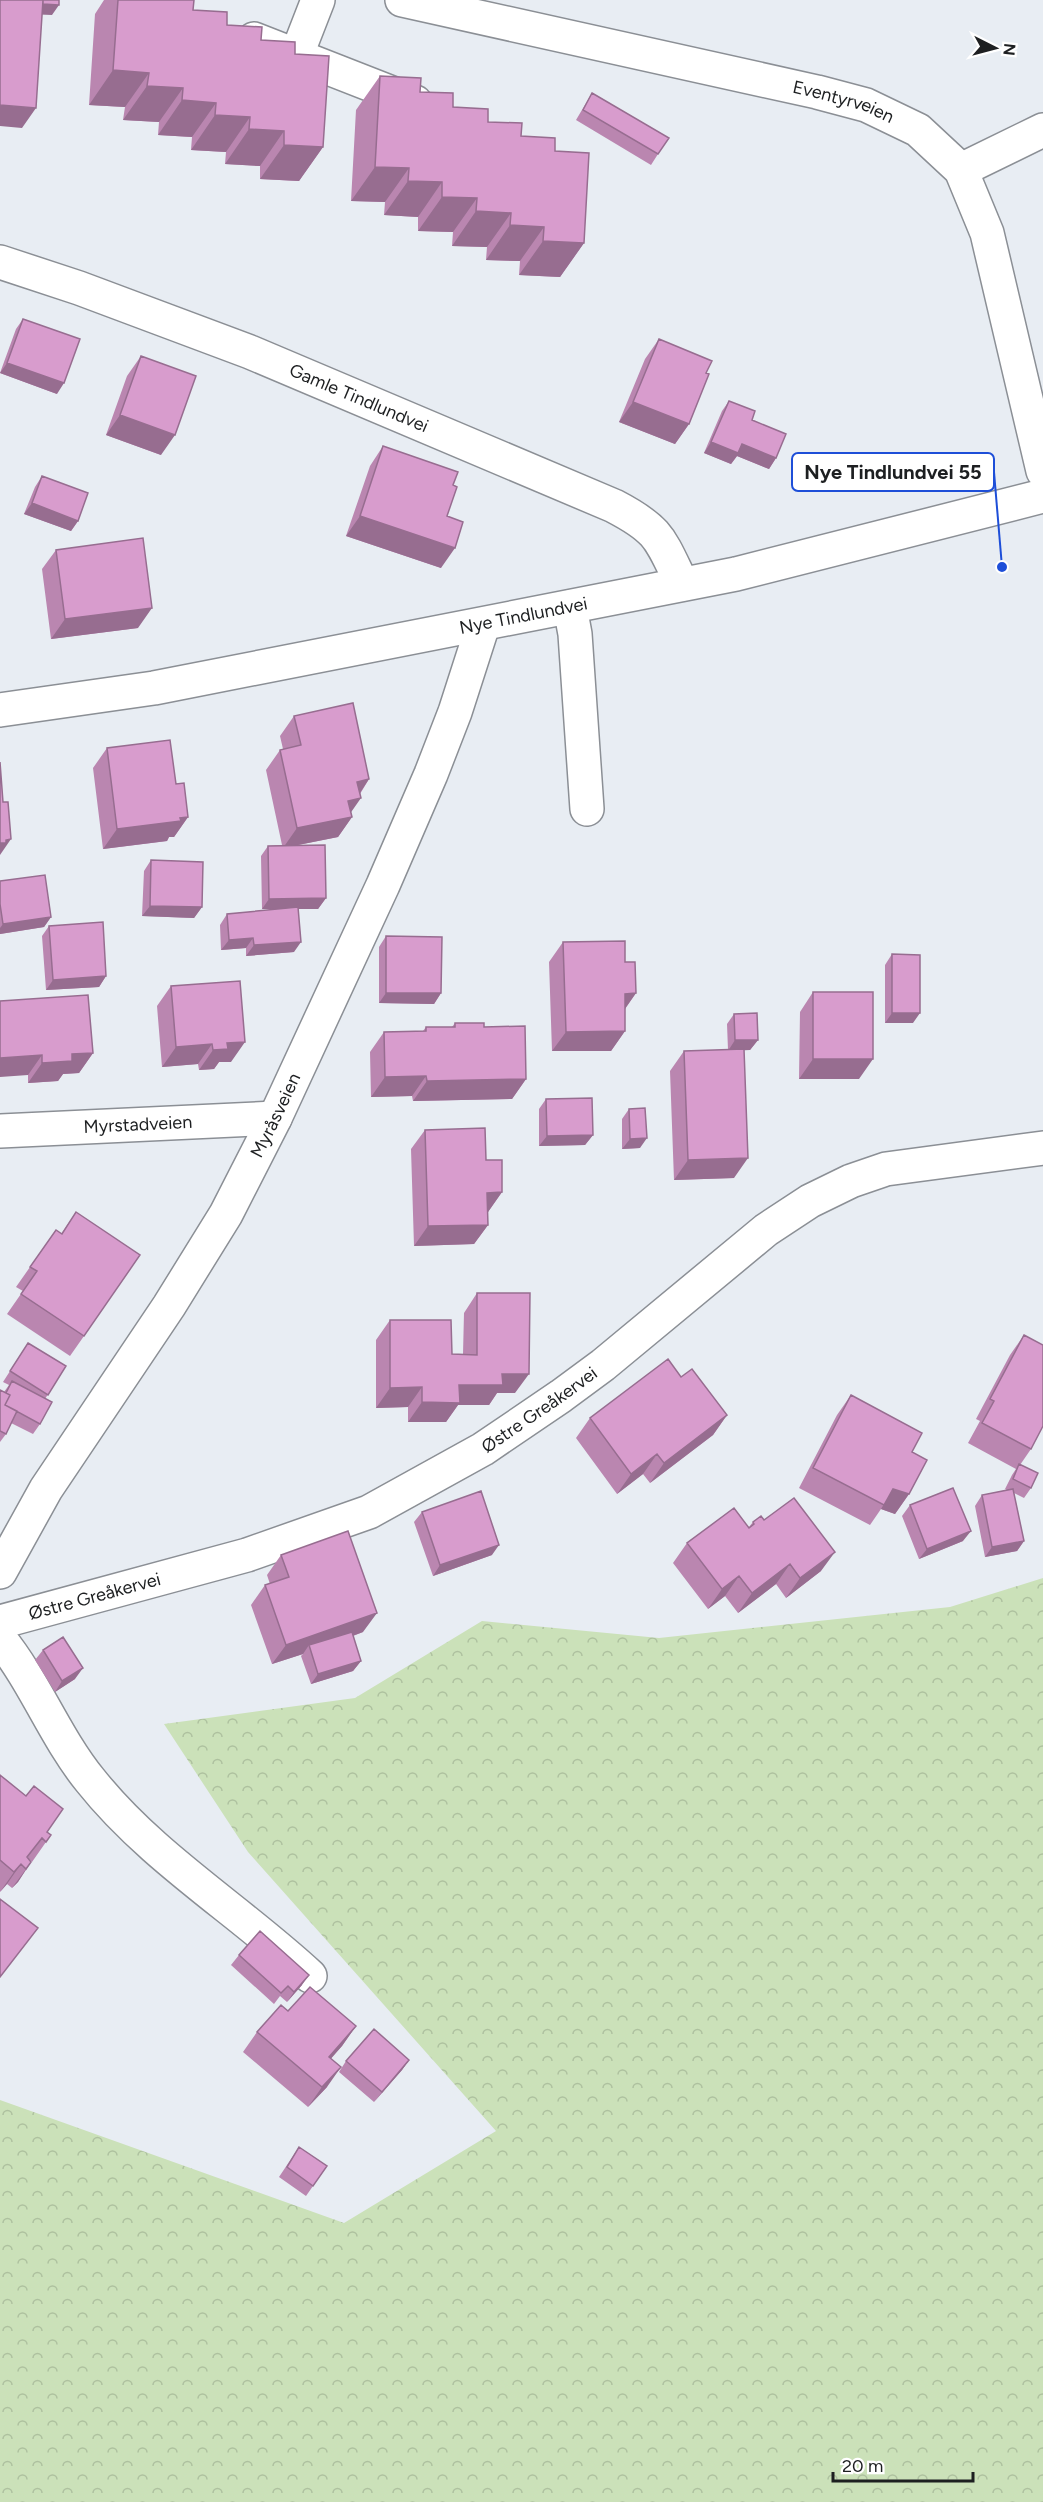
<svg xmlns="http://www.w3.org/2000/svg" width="1043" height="2502" font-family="Figtree,sans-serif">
	<defs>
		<pattern id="forest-crowns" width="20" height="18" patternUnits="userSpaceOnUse" patternTransform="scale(1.5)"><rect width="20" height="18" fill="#cbe1b9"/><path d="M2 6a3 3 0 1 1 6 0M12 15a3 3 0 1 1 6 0" fill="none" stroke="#aec19f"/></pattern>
	</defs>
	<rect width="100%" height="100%" fill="#e8edf3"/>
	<path fill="url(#forest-crowns)" d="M1043 1578V2502H0V2100L344 2223 496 2131 248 1852 164 1724 355 1698 482 1621 659 1638 950 1607Z"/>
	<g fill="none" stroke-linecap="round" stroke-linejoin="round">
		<defs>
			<g id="minor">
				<path id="s1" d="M402 0 817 92 866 105 918 130 961 170 987 233 1043 471"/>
				<path d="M254 39 415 102"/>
				<path d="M297 54 318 0"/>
				<path d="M961 170 1043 130"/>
				<path id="s2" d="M0 262 79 288 250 352 614 506C660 530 660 539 682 584"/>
				<path d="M570 607 575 634 587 809"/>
				<path id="s3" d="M0 710 154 688 736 574 1043 496"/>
				<path id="s4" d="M0 1131 275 1118"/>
				<path id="s5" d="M0 1572 46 1489 169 1306 226 1214 275 1118 383 885 431 774 455 712 483 625"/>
				<path id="s6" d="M0 1622 247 1555 369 1512 483 1449 561 1396 603 1365 766 1230 810 1201 851 1181 886 1169 1043 1148"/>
				<path d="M0 1639C35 1682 55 1737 90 1780 151 1857 239 1910 310 1976"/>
			</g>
		</defs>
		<use href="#minor" stroke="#8b8f95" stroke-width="36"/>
		<use href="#minor" stroke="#fff" stroke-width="33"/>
	</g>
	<path fill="#ba86b0" d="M104 0H194L193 10 295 54 323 147 299 181 260 179V166L225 164 226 152 191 150 192 137 158 135 159 122 123 120 125 107 89 105 95 14Z
		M380 76 420 92 555 151 584 243 560 277 519 275 520 261 486 260 487 247 452 246 453 232 418 231V217L384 215 385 202 351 201 356 110Z
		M592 93 658 154 651 165 576 120Z
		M23 319 57 394 0 373 16 329Z
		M659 339 706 373 689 424 675 444 619 422 645 359Z
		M141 356 161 455 106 435 127 376Z
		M729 401 752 420 776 458 769 469 737 456 731 464 704 453 722 411Z
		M383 446 453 485 447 516 441 568 346 536 370 466Z
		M42 476 78 521 71 531 24 514 35 487Z
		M56 550 138 628 51 639 42 569Z
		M294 716 369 779 360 794 350 812 352 817 338 837 298 845 326 898 318 909H298L294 952 246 956V948L221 950 220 925 227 914 279 909H262L261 856 268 846 282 845 266 770 280 750 283 749 280 736Z
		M107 748 176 784 188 817 174 837H169L167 841 103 849 93 768Z
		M151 860 202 907 194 918 142 916 144 871Z
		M0 881 51 917 44 927 0 934Z
		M49 926 106 976 99 987 46 990 42 936Z
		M386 936 441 993 434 1004 379 1003V947Z
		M563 942 625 962 636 993 625 1009V1031L611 1051H552L549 962Z
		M892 954 913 1023H885V965Z
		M171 986 231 1062H219L214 1069 199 1070 198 1064 162 1067 157 1006Z
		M813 992 859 1079H799L800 1012Z
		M0 1001 93 1053 79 1073 63 1074 58 1081 28 1083V1075Z
		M734 1014 758 1040 750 1050H744L734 1178 674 1180 670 1071 684 1051 728 1050 727 1024Z
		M455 1023 484 1027 526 1079 512 1099 413 1101 412 1096 371 1097 370 1052 384 1032 423 1031 426 1027H452Z
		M546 1099 593 1135 585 1145 539 1146V1109Z
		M629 1109 640 1148 622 1149V1119Z
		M425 1130 486 1160 502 1192 488 1212V1225L474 1244 414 1246 411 1149Z
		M76 1212 84 1336 70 1356 7 1314 23 1291 16 1287 56 1230 61 1234Z
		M477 1293 515 1393H497L489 1405H458L446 1422H408V1407L376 1408V1340L390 1320 452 1354H463L464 1313Z
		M1024 1335 1031 1449 1020 1465 1031 1488 1024 1498 1014 1493 1024 1541 1017 1551 985 1557 975 1506 982 1495 1007 1490 1005 1489 1012 1475 1016 1469 968 1443 980 1421 976 1419 1010 1355Z
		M28 1343 66 1366 45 1399 40 1424 33 1434 11 1423 6 1434 0 1442V1390L4 1392 9 1385 3 1382Z
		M681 1377 727 1415 713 1435 650 1483 643 1474 617 1494 576 1438 590 1418Z
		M851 1395 912 1452 909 1494 895 1514 881 1509 870 1525 799 1488 837 1415Z
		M910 1505 963 1541 919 1559 902 1516Z
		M422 1512 492 1555 433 1576 414 1522Z
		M764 1520 821 1571 786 1598 776 1584 738 1613 725 1596 708 1609 673 1563 687 1543 749 1527 753 1522Z
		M281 1555 363 1632 353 1636 361 1661 353 1671 311 1684 301 1656 303 1654 272 1664 251 1605 265 1585 270 1584 267 1575Z
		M43 1650 75 1679 55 1692 35 1660Z
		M0 1775 47 1832 46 1842 32 1862 28 1858 31 1862 18 1882 12 1888 7 1884 0 1892Z
		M239 1955 302 1985 287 2002 280 1996 274 2004 231 1965Z
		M288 2011 356 2026 342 2046 331 2058 327 2087 308 2107 243 2052 257 2032Z
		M409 2060 402 2070 374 2102 339 2072 346 2061Z
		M299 2147 327 2166 306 2196 279 2177Z"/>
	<path fill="#976d90" d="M34 3 59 5 52 15 26 14Z
		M113 70 149 73 125 107 89 105Z
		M147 86 183 88 159 122 123 120Z
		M182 100 216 103 192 137 158 135Z
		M0 105 36 108 22 128 0 126Z
		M215 115 250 117 226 152 191 150Z
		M249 129 284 131 260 166 225 164Z
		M284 145 323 147 299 181 260 179Z
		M375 167 409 168 385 202 351 201Z
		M408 181 442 182 418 217 384 215Z
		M442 197 477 198 453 232 418 231Z
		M476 211 511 213 487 247 452 246Z
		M510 225 544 227 520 261 486 260Z
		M543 241 584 243 560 277 519 275Z
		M7 363 64 383 57 394 0 373Z
		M633 402 689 424 675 444 619 422Z
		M120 415 175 435 161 455 106 435Z
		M711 442 742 444 776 458 769 469 737 456 731 464 704 453Z
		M32 503 78 521 71 531 24 514Z
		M360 516 455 548 441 568 346 536Z
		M152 608 138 628 51 639 65 619Z
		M369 779 356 799 361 798 347 818 334 821 357 782Z
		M188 817 174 837H169L167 841 103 849 117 829Z
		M352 817 338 837 283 848 297 828Z
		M11 839 0 855V843L6 840Z
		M326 898 318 909H262L269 899Z
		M150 906 202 907 194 918 142 916Z
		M51 917 44 927 0 934V928L3 924Z
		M253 938 246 948 221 950 229 940Z
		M301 942 294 952 246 956 254 945Z
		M106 976 99 987 46 990 53 980Z
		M386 993H441L434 1004 379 1003Z
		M636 993 622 1013 625 994Z
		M892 1013H920L913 1023H885Z
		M625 1031 611 1051H552L566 1032Z
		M735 1040H758L750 1050 728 1051Z
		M245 1042 231 1062H219L214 1069 199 1070 213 1050 227 1043Z
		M212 1044 198 1064 162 1067 176 1047Z
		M93 1053 79 1073 63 1074 58 1081 28 1083 42 1063 72 1054Z
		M42 1055 28 1075 0 1077V1058Z
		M813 1059H873L859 1079H799Z
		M426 1076 412 1096 371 1097 385 1077Z
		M526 1079 512 1099 413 1101 427 1081Z
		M593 1135 585 1145 539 1146 547 1136Z
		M647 1138 640 1148 622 1149 630 1139Z
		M748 1158 734 1178 674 1180 688 1160Z
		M502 1192 488 1212 473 1213 487 1193Z
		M488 1225 474 1244 414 1246 428 1226Z
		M502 1374H529L515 1393H497L489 1405H458L446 1422H408L422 1402 459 1385Z
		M422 1387 408 1407 376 1408 390 1388Z
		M727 1415 713 1435 650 1483 664 1463Z
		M657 1454 643 1474 617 1494 631 1474Z
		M893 1489 909 1494 895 1514 881 1509Z
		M971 1531 963 1541 919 1559 927 1549Z
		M1024 1541 1017 1551 985 1557 992 1547Z
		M499 1545 492 1555 433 1576 440 1565Z
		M835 1552 821 1571 786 1598 800 1578Z
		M790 1564 776 1584 738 1613 752 1593Z
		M739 1576 725 1596 708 1609 722 1589Z
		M377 1613 363 1632 311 1651 309 1645 303 1654 272 1664 286 1645Z
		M361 1661 353 1671 311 1684 318 1674Z
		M83 1668 75 1679 55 1692 62 1681Z
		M31 1862 18 1882 12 1888 26 1869Z
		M21 1864 7 1884 0 1892 14 1872Z
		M309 1975 302 1985 287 2002 294 1992Z
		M356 2026 342 2046 315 2077 329 2057Z
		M409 2060 402 2070 374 2102 382 2092Z
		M341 2067 327 2087 308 2107 322 2087Z"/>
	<path fill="#d89ccd" stroke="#976d90" stroke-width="1.5" d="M0 0H43L36 108 0 105Z
		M38 0H59V5L43 4V0Z
		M118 0H194L193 10 227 12V25L262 27 261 40 295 42V54L329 56 323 147 284 145V131L249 129 250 117 215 115 216 103 182 100 183 88 147 86 149 73 113 70Z
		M380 76 421 78 420 92 453 93V107L488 109V122L522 123 521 136 555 138V151L589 153 584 243 543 241 544 227 510 225 511 213 476 211 477 198 442 197V182L408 181 409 168 375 167Z
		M592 93 669 138 658 154 583 110Z
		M23 319 80 339 64 383 7 363Z
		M659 339 712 361 706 373 709 374 689 424 633 402Z
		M141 356 196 376 175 435 120 415Z
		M729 401 755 411 752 420 786 434 776 458 742 444 738 453 711 442Z
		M383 446 458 472 453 485 457 487 447 516 463 522 455 548 360 516Z
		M42 476 88 493 78 521 32 503Z
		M143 538 152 608 65 619 56 550Z
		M353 703 369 779 357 782 361 798 348 801 352 817 297 828 280 750 301 745 294 716Z
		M170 740 176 784 184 783 188 817 180 818 181 821 117 829 107 748Z
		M0 762 3 802H8L11 839 6 840V843H0Z
		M325 845 326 898 269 899 268 846Z
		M151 860 203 862 202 907 150 906Z
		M45 875 51 917 3 924 0 904V881Z
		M298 907 301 942 254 945 253 938 229 940 227 914Z
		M103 922 106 976 53 980 49 926Z
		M386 936 442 937 441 993H386Z
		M625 941V962H635L636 993 625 994V1031L566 1032 563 942Z
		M892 954 920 955V1013H892Z
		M240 981 245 1042 227 1043 228 1049 213 1050 212 1044 176 1047 171 986Z
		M813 992H873V1059H813Z
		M88 995 93 1053 72 1054V1061L42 1063V1055L0 1058V1001Z
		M757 1013 758 1040H735L734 1014Z
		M455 1023H484V1027L525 1026 526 1079 427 1081 426 1076 385 1077 384 1032 426 1031V1027H455Z
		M744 1049 748 1158 688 1160 684 1051Z
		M592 1098 593 1135 547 1136 546 1099Z
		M645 1108 647 1138 630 1139 629 1109Z
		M485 1128 486 1160H502V1192L487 1193 488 1225 428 1226 425 1130Z
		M76 1212 140 1255 84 1336 21 1294 37 1271 30 1267 56 1230 62 1234Z
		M477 1293H530L529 1374H502L503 1385H459L460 1403 422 1402V1387L390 1388V1320H451L452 1354 477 1355Z
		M1024 1335 1043 1345V1426L1031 1449 982 1423 994 1401 990 1399Z
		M28 1343 66 1366 48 1395 10 1371Z
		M668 1359 681 1377 692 1369 727 1415 664 1463 657 1454 631 1474 590 1418Z
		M12 1381 52 1402 40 1424 5 1405 10 1395 6 1393Z
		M0 1390 10 1395 5 1405 17 1411 6 1434 0 1431Z
		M851 1395 922 1433 912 1452 927 1460 909 1494 893 1489 884 1505 813 1468Z
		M1019 1464 1038 1473 1031 1488 1013 1479Z
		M953 1488 971 1531 927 1549 910 1505Z
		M1013 1489 1024 1541 992 1547 982 1495Z
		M481 1491 499 1545 440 1565 422 1512Z
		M794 1498 835 1552 800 1578 790 1564 752 1593 739 1576 722 1589 687 1543 734 1508 749 1528 754 1524 753 1522 761 1516 764 1520Z
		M348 1531 377 1613 286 1645 265 1585 289 1577 281 1555Z
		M352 1632 361 1661 318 1674 309 1645Z
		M63 1637 83 1668 62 1681 43 1650Z
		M0 1775 26 1796 34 1786 63 1809 47 1832 51 1835 46 1842 42 1838 27 1857 31 1862 26 1869 21 1864 14 1872 0 1860Z
		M0 1899 38 1928 0 1977Z
		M260 1931 309 1975 294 1992 288 1986 281 1993 239 1955Z
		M310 1987 356 2026 329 2057 341 2067 322 2087 257 2032 281 2005 288 2011Z
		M374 2029 409 2060 382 2092 346 2061Z
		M299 2147 327 2166 313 2186 287 2167Z"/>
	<g text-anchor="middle" stroke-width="5" stroke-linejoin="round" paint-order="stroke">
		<g font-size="18" fill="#1d1f21" stroke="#fff">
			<text dy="6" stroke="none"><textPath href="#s1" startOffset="453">Eventyrveien</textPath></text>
			<text dy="6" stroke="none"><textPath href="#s2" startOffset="384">Gamle Tindlundvei</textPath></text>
			<text dy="6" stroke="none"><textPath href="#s3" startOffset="532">Nye Tindlundvei</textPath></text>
			<text dy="6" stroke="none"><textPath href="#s5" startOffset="534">Myråsveien</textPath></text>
			<text dy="6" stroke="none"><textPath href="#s4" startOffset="138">Myrstadveien</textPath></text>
			<text dy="6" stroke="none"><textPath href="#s6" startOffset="584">Østre Greåkervei</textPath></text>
			<text dy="6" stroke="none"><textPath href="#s6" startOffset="98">Østre Greåkervei</textPath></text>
		</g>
	</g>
	<path fill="none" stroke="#1d4ed8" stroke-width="2" d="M1002 567L994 472"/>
	<circle fill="#1d4ed8" stroke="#fff" stroke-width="2" cx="1002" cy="567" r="6"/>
	<rect fill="#fff" stroke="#1d4ed8" stroke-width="2" x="792" y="453" width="202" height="38" rx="6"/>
	<g font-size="20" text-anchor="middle" font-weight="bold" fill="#1d1f21">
		<text x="893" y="479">Nye Tindlundvei 55</text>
	</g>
	<g transform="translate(995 48) rotate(96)" stroke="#ffffff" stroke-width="4.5" paint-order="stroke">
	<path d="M0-4.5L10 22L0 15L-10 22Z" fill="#1d1f21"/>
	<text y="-9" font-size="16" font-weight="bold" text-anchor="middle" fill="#1d1f21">N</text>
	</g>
	<path d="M833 2472v9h140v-9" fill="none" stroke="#1d1f21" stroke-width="3"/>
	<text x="842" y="2472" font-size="18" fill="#1d1f21" stroke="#ffffff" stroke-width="4.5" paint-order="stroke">20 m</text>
</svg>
